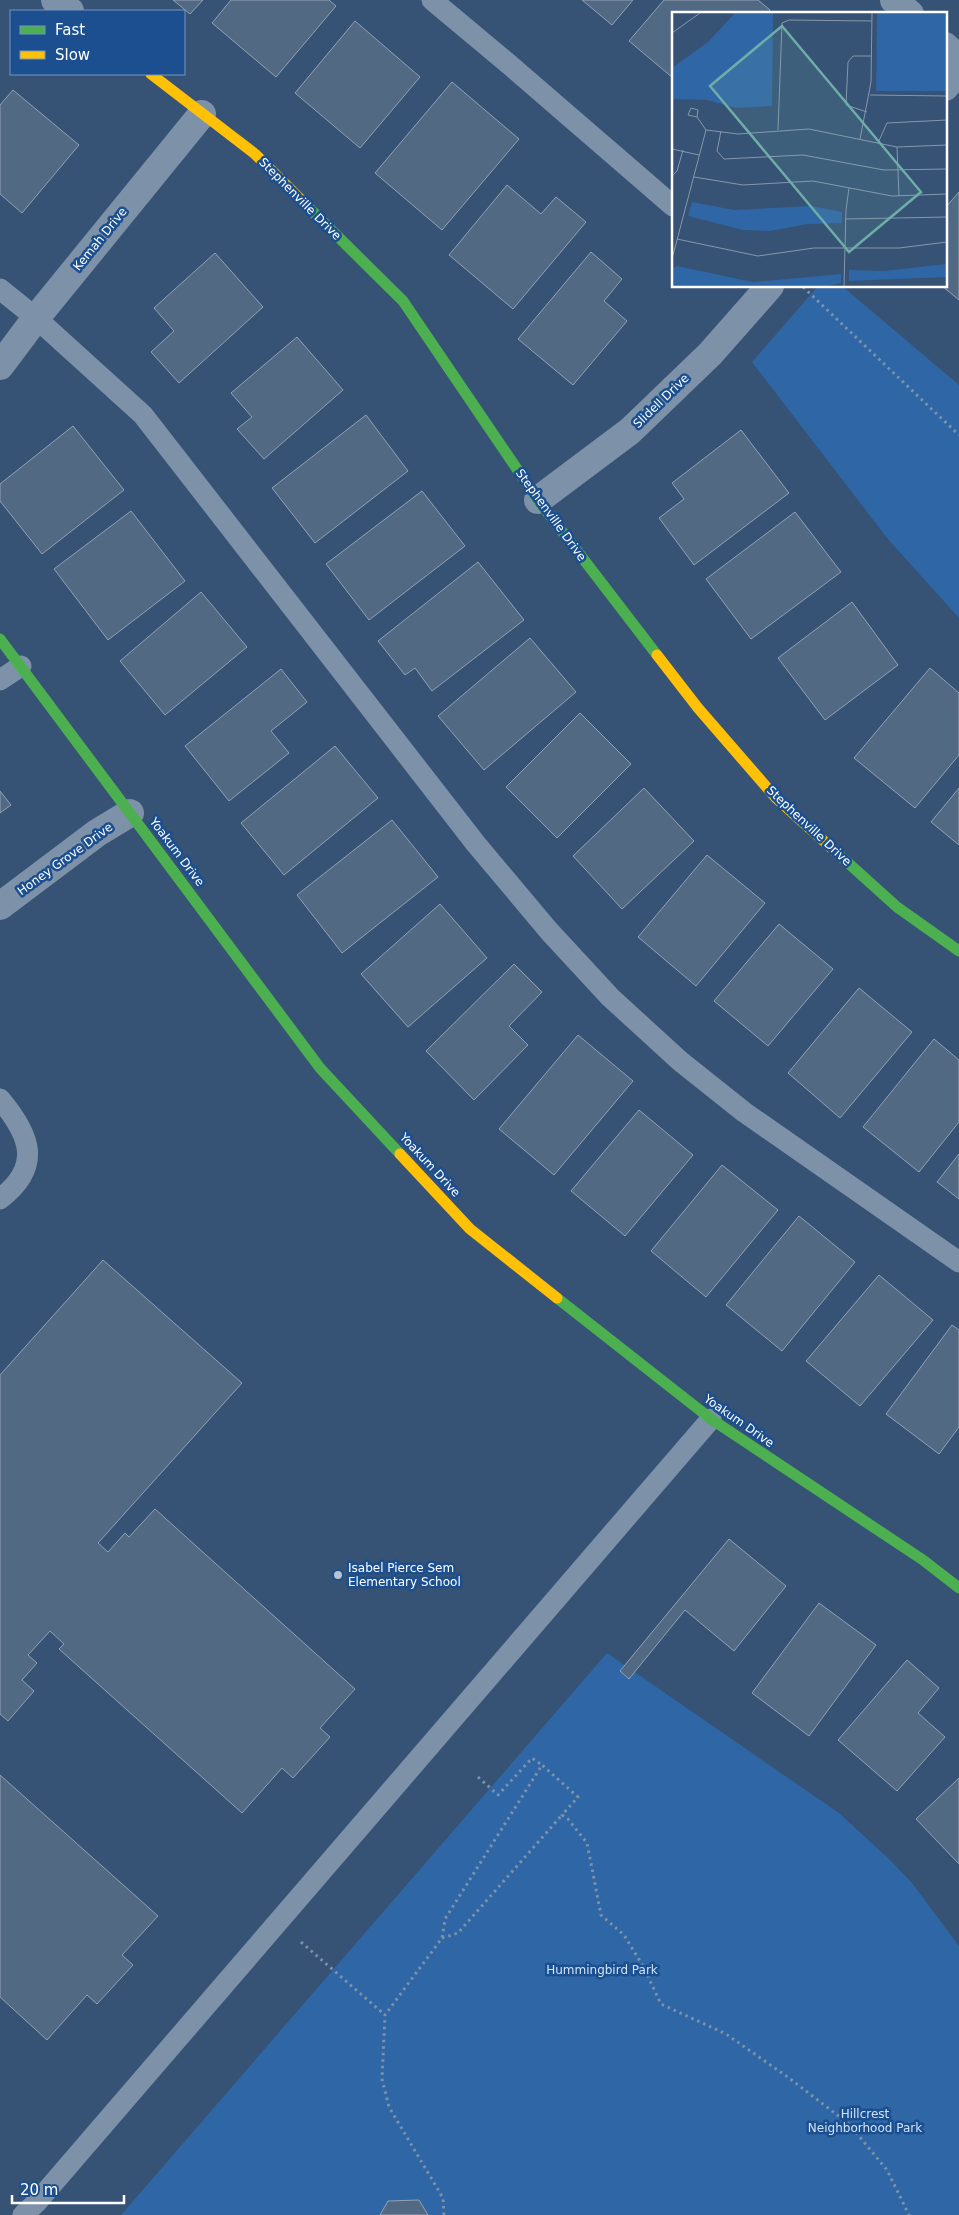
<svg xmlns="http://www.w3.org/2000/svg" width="959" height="2215" font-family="'DejaVu Sans',sans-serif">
	<rect width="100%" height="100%" fill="#365274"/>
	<path fill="#2f66a5" d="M818 286H842L959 385V618L887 538 752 362Z
		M607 1653 839 1813 888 1858 912 1883 959 1946V2215H121Z"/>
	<path fill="#526984" stroke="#92a2b6" d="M173 0H203L190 14Z
		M231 0H329L336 6 276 77 212 23Z
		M582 0H633L612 25Z
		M664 0H758L770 10 768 14H673V78L629 41Z
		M355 21 420 77 360 148 295 93Z
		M452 82 519 139 442 230 375 173Z
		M13 90 79 145 22 213 0 194V105Z
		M507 185 541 214 556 197 586 222 513 309 449 255Z
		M959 192V300L942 286H945V208Z
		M591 252 622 279 604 301 627 321 573 385 518 339Z
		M215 253 263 307 179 383 151 352 174 331 154 308Z
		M297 337 343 390 264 459 237 429 252 417 231 393Z
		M366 415 408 471 315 543 272 488Z
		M73 426 124 490 42 554 0 501V484Z
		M741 430 789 493 694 565 659 518 684 499 672 483Z
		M422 491 465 546 369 620 326 564Z
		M131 511 185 581 108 640 54 569Z
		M795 512 841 572 751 639 706 579Z
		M478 562 524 620 432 691 415 668 405 675 378 641Z
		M201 592 247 647 165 715 120 661Z
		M852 602 898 665 825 720 778 658Z
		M530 638 576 692 484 770 438 716Z
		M930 668 959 693V755L915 808 854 758Z
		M281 669 307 702 271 731 289 753 229 801 185 746Z
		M580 713 631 764 557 838 506 787Z
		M335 746 378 798 284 875 241 823Z
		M644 788 694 841 622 909 573 856Z
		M959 788V845L931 822Z
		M0 791 11 805 0 813Z
		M392 820 438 877 342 953 297 895Z
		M707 855 765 903 696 986 638 937Z
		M440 904 487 958 408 1027 361 974Z
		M779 924 833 969 768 1046 714 1001Z
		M514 964 542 992 509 1026 528 1045 474 1100 426 1051Z
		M859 988 912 1032 840 1118 788 1073Z
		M578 1035 633 1081 554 1175 499 1129Z
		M934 1039 959 1060V1122L919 1172 863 1127Z
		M639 1110 693 1155 625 1236 571 1191Z
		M959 1154V1199L937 1182Z
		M722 1165 778 1210 706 1297 651 1251Z
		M799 1216 855 1262 782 1351 726 1305Z
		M103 1260 242 1383 98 1543 108 1552 125 1533 129 1537 155 1509 355 1689 320 1728 330 1737 293 1778 282 1768 242 1813 59 1649 64 1644 50 1631 28 1655 37 1663 22 1680 34 1691 8 1721 0 1714V1375Z
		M879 1275 933 1320 860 1406 806 1361Z
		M952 1325 959 1330V1427L939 1454 886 1414Z
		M729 1539 786 1586 734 1651 685 1610 629 1679 620 1671Z
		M819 1603 876 1645 809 1736 752 1693Z
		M907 1660 939 1688 918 1713 945 1737 897 1791 838 1740Z
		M0 1775 158 1916 122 1955 133 1965 97 2004 87 1995 47 2040 0 1997Z
		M959 1778V1864L916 1819Z
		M419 2200 428 2215H380L388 2201Z"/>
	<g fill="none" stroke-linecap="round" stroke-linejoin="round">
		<path stroke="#7d92a8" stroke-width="3" stroke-dasharray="2.5 4" stroke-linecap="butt" d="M803 287 959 435
			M478 1777 498 1795 532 1758 542 1765
			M442 1938 458 1933 562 1815
			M301 1942 385 2015
			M444 2215 443 2198 389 2107 382 2079 385 2015 442 1938 445 1919 542 1765 578 1797 562 1815 568 1819 587 1843 601 1915 624 1935 643 1966 661 2004 726 2034 789 2078 849 2124 887 2170 909 2215"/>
		<path stroke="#7d92a8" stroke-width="21" d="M432 0 511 66 673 206
			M0 289 36 318 143 415 476 844 549 931 610 997 680 1061 744 1112 959 1262
			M0 680 21 666
			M0 1099C30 1135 43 1166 0 1199
			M23 2215 37 2202 711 1419"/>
		<path stroke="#7d92a8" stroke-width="28" d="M55 0 70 11
			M894 0 910 14
			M945 46 959 59
			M945 87 959 71
			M0 366 36 318 202 114
			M538 500 630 431 710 354 770 286
			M0 906 97 833 130 813"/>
		<path stroke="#4caf50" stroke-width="11" d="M308 207 403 301 538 500 657 655
			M0 639 320 1068 400 1154
			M836 852 897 907 959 951
			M557 1298 711 1419 923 1560 959 1588"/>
		<path stroke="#ffc107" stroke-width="11" d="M151 74 255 154 308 207
			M657 655 698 708 776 798 836 852
			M400 1154 470 1229 557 1298"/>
	</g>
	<circle fill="#b9c2ce" stroke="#1b4f8f" stroke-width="2" cx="338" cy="1575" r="5"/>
	<g text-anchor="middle" stroke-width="5" stroke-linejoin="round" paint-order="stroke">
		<g font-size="12" fill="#fff" stroke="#1b4f8f">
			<text transform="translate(300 199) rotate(45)" y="4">Stephenville Drive</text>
			<text transform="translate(100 239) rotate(-51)" y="4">Kemah Drive</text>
			<text transform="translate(661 401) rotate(-44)" y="4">Slidell Drive</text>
			<text transform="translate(551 515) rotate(54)" y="4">Stephenville Drive</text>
			<text transform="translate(809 826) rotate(43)" y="4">Stephenville Drive</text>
			<text transform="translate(177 852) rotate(53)" y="4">Yoakum Drive</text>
			<text transform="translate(65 859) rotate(-36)" y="4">Honey Grove Drive</text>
			<text transform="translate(430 1165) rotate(47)" y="4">Yoakum Drive</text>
			<text transform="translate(739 1421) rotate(35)" y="4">Yoakum Drive</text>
		</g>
		<g font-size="12" fill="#fff" stroke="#1b4f8f" text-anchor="start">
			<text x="348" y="1572">Isabel Pierce Sem<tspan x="348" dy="14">Elementary School</tspan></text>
		</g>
		<g font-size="12" fill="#cfe3fa" stroke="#1b4f8f">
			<text x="602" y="1974">Hummingbird Park</text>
			<text x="865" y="2118">Hillcrest<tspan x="865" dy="14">Neighborhood Park</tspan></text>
		</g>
	</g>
	<g transform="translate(672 12)">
		<rect width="275" height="275" fill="#365274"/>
		<path d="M63 1H196H101L100 94 65 96 35 88 0 87V56L36 30ZM205 1H275V79H204ZM20 190 62 198 139 194 170 200V211L136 212 98 219 71 218 16 204ZM275 252V265L177 269V258L212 259ZM5 254 81 270 169 262V271L155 274H0V257Z" fill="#2f66a5"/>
		<path fill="none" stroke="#8697ac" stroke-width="1" d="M0 21 28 1M198 83 275 84M195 100 174 93 176 50 181 44H200M25 105 16 103 19 96 26 98 25 105 34 118M34 118 66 122 137 117 225 135 275 133M106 118 110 11 117 8 200 9M49 119 45 139 52 147 131 143 212 158 275 157M188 127 199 70 200 1M206 131 215 111 275 108M225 135 227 184M0 137 27 143M0 164 5 159 11 138M22 165 71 173 141 169 220 184 275 182M173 207 275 205M5 227 86 244 142 236H227L275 230M0 247 34 118M172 274 174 198 177 176"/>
		<path fill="#6fada8" fill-opacity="0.15" stroke="#6fada8" stroke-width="2.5" d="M110 14 249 180 177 240 38 74Z"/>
		<rect width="275" height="275" fill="none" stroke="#fff" stroke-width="2.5"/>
	</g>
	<rect x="10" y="10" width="175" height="65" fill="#1b4f8f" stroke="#7695bc"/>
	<rect x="20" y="26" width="25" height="8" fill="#4caf50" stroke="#7695bc"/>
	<text x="55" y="35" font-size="15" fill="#ffffff">Fast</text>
	<rect x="20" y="51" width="25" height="8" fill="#ffc107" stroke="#7695bc"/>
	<text x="55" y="60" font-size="15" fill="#ffffff">Slow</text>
	<path d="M12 2195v8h112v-8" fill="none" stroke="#ffffff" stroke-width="2.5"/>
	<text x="20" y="2195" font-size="15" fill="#ffffff" stroke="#1b4f8f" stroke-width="4" paint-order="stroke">20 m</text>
</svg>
